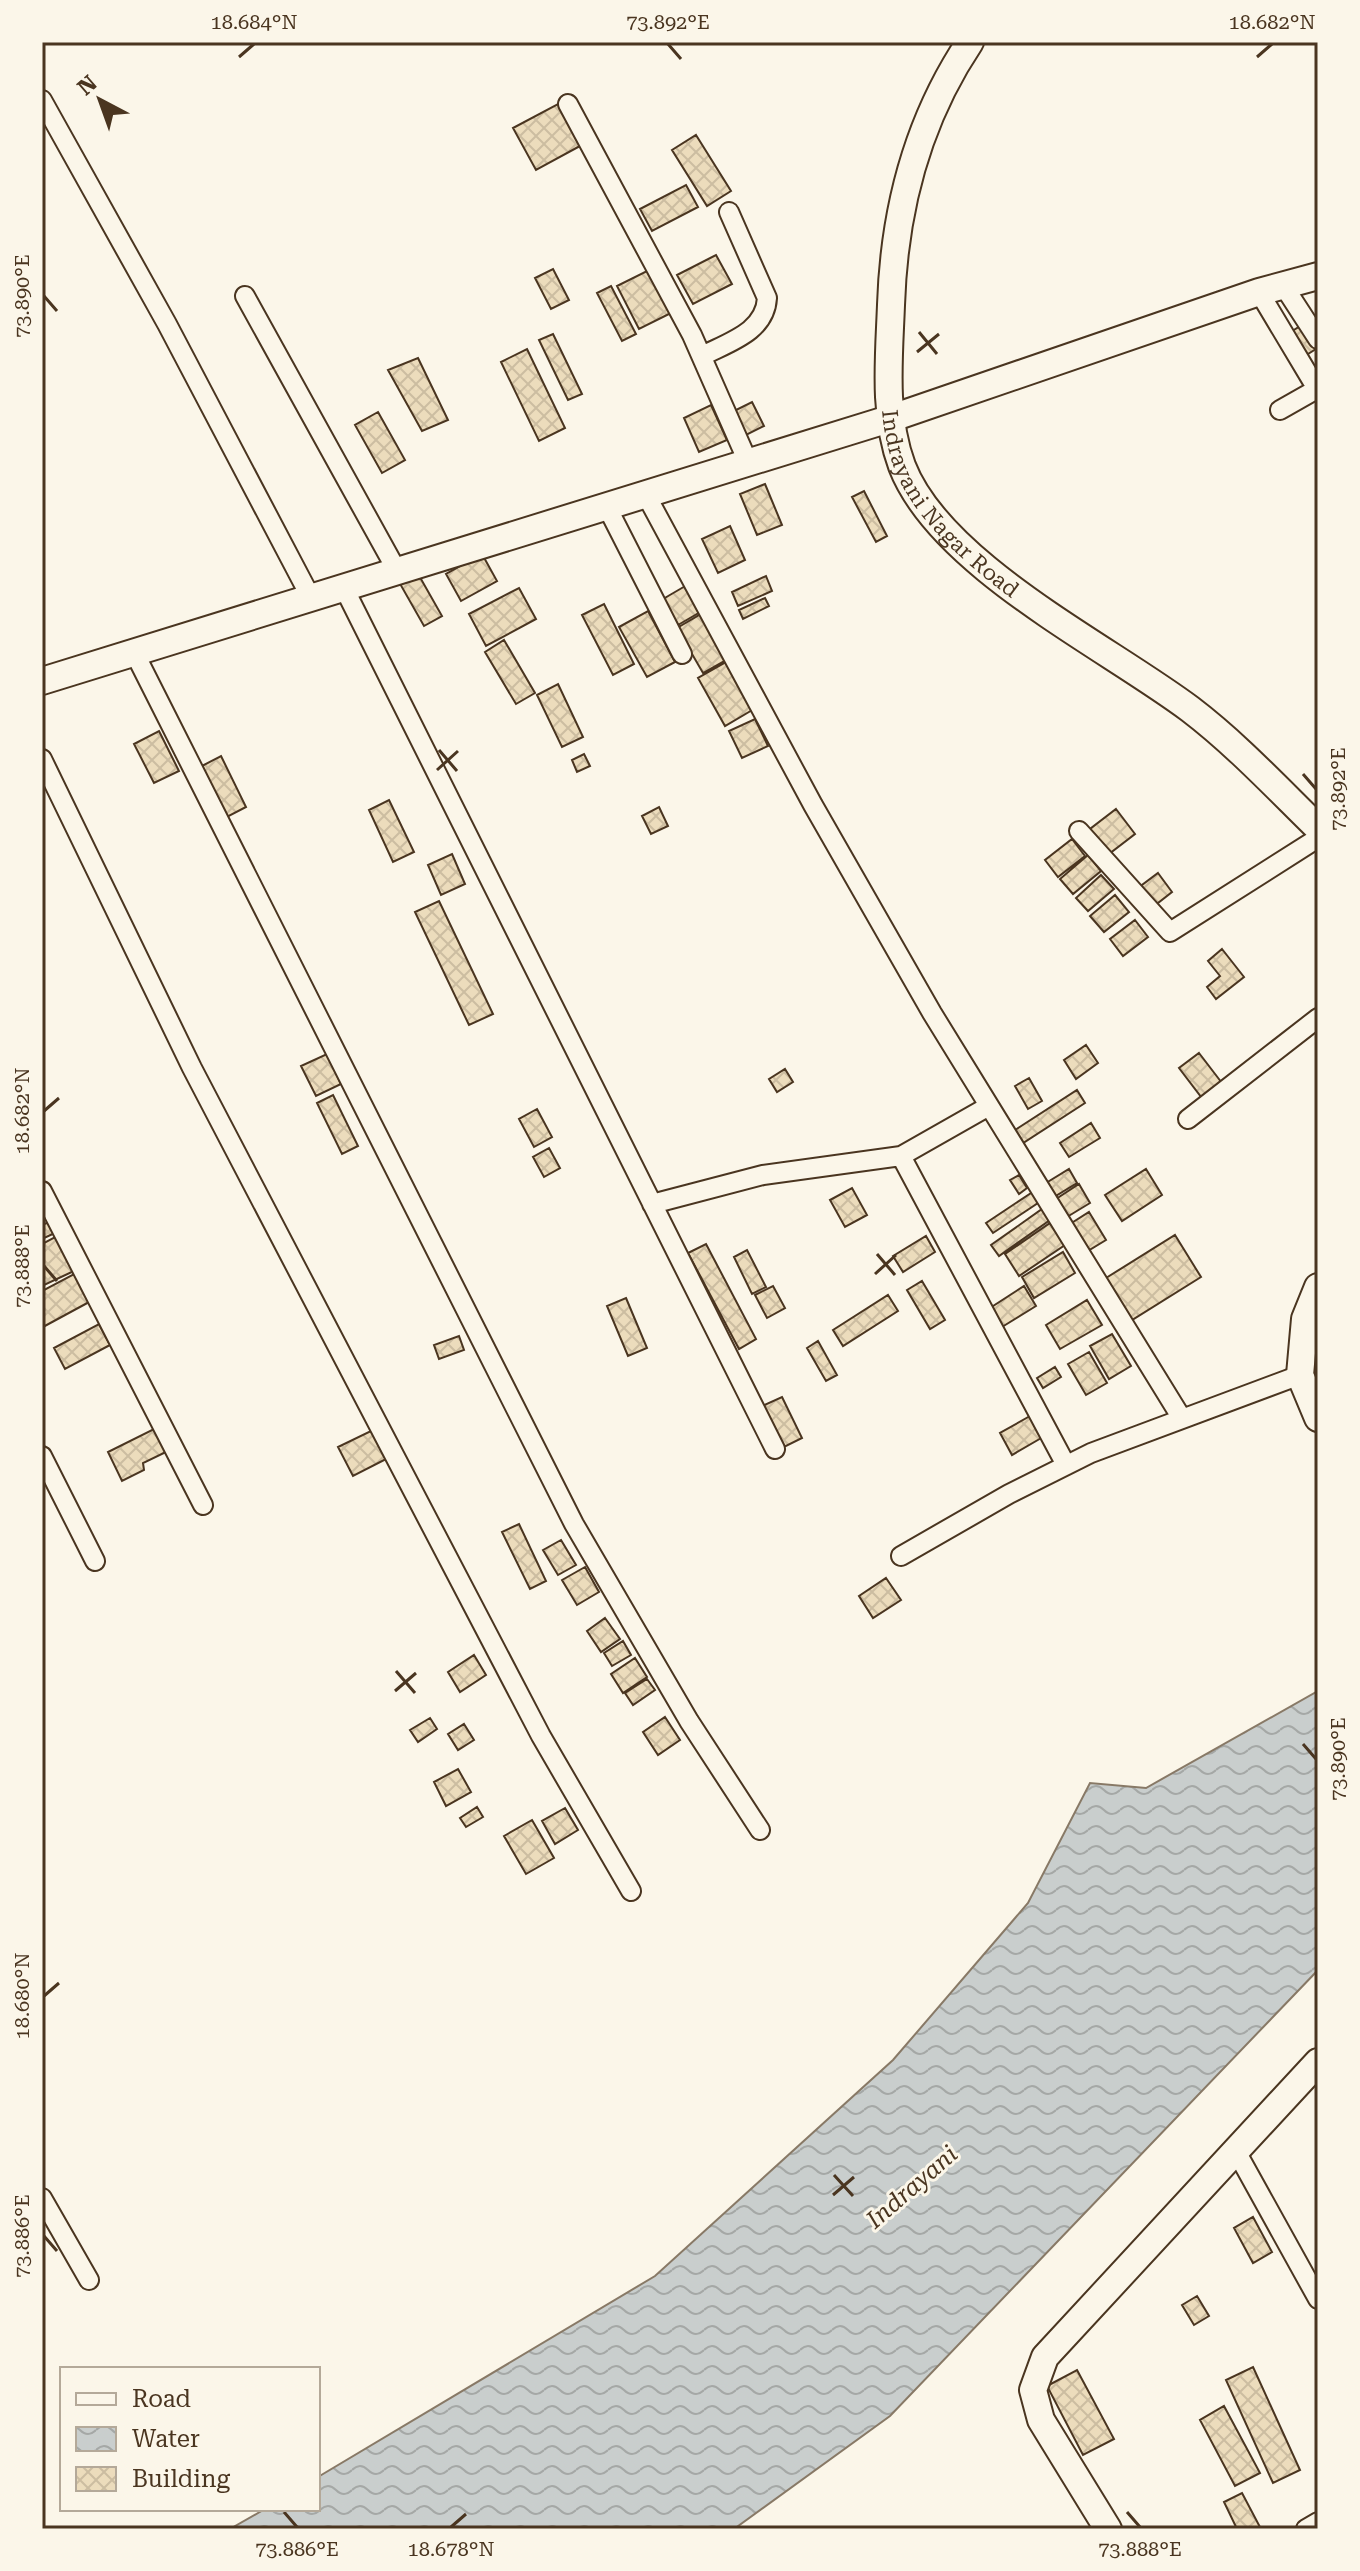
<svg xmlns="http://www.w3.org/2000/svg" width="1360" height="2571" font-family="'Roboto Serif',serif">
	<defs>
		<pattern id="water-waves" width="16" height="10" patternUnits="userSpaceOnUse" patternTransform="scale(2)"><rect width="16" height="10" fill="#c9cecd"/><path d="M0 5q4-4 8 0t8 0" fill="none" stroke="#a5a8a6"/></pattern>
		<pattern id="building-cross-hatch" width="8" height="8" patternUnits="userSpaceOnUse" patternTransform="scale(2)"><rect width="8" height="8" fill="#ecdcbc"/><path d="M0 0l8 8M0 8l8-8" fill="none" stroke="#ccbda1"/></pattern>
	</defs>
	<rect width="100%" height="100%" fill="#fbf6e9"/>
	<path fill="url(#water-waves)" stroke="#887966" stroke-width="2" d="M1318 1691V1970L890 2416 734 2529H230L265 2509H318V2477L655 2276 893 2060 1028 1903 1090 1783 1146 1788Z"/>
	<path fill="url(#building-cross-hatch)" stroke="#4a3520" stroke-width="2" d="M558 104 580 146 536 170 513 128Z
		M696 135 731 191 707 206 672 150Z
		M686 185 698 207 652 231 640 209Z
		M716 255 732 284 693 304 677 275Z
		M553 269 569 300 551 309 535 278Z
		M649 270 671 313 639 329 617 286Z
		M611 286 636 334 622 341 597 293Z
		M1302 325 1316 349 1303 357 1289 333Z
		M553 334 582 394 568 400 539 340Z
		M527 349 565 428 539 441 501 362Z
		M418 358 448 420 422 431 388 370Z
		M752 402 764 426 744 436 732 412Z
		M711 405 727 440 699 452 684 418Z
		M378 412 405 460 382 473 355 425Z
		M765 484 782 525 757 535 740 494Z
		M864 491 887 536 876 542 852 497Z
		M730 526 745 560 718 573 702 539Z
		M482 554 497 581 461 601 446 574Z
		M417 572 442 616 424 626 399 582Z
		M766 576 772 591 738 606 732 592Z
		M687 585 702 611 678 625 663 599Z
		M519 588 536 619 486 646 469 614Z
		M765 598 769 606 743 619 739 610Z
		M604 604 634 664 613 675 582 615Z
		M648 611 675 662 647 677 619 627Z
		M701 614 726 660 703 673 677 628Z
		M504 640 535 693 516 704 485 652Z
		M728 661 754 709 725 726 698 678Z
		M558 684 583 737 562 747 537 695Z
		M755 719 768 746 742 758 729 731Z
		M159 731 179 771 154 783 134 744Z
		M584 754 590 766 577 772 572 760Z
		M221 756 246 807 225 818 200 767Z
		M389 800 414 852 393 862 369 810Z
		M659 807 668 826 651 834 642 816Z
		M1116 809 1135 834 1105 857 1086 832Z
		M1072 839 1085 856 1058 877 1045 860Z
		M452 854 465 884 441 895 428 865Z
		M1088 855 1101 871 1073 894 1060 879Z
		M1158 873 1172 892 1149 910 1134 891Z
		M1101 875 1114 889 1088 911 1076 898Z
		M1115 895 1129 912 1104 932 1090 916Z
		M439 901 493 1014 469 1025 415 912Z
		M1135 920 1148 937 1123 956 1110 939Z
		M1222 949 1244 977 1216 999 1207 987 1220 976 1208 961Z
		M1086 1045 1098 1063 1076 1079 1064 1060Z
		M1199 1053 1225 1087 1205 1102 1179 1068Z
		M327 1054 341 1084 316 1096 301 1066Z
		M785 1069 793 1082 777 1092 769 1079Z
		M1029 1078 1042 1101 1028 1109 1015 1086Z
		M1077 1090 1085 1103 1020 1145 1012 1132Z
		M333 1095 358 1146 342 1154 317 1103Z
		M537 1109 552 1137 534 1147 519 1119Z
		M1091 1123 1100 1138 1069 1157 1060 1143Z
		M549 1148 560 1168 544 1177 533 1157Z
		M1069 1169 1077 1183 1054 1197 1046 1183Z
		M1146 1169 1162 1195 1122 1221 1105 1195Z
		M1019 1175 1027 1188 1019 1194 1010 1180Z
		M1079 1184 1090 1203 1067 1217 1056 1199Z
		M852 1188 867 1215 845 1227 830 1200Z
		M1034 1191 1041 1201 993 1233 986 1223Z
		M1042 1209 1050 1220 999 1256 991 1245Z
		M1089 1212 1106 1240 1086 1252 1070 1224Z
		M49 1222 55 1233 42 1239V1225Z
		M1050 1223 1065 1245 1019 1276 1005 1254Z
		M1175 1235 1201 1277 1132 1320 1106 1278Z
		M57 1236 74 1271 42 1286V1244Z
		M926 1236 935 1252 903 1272 893 1256Z
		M706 1244 756 1339 739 1349 688 1253Z
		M747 1250 766 1287 752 1294 734 1257Z
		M1063 1252 1075 1273 1034 1298 1022 1277Z
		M76 1273 91 1301 43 1327 42 1291Z
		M922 1281 945 1320 930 1329 907 1290Z
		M773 1286 785 1308 767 1318 755 1295Z
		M1024 1286 1036 1306 1002 1327 990 1308Z
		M888 1295 898 1311 843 1346 833 1330Z
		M626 1298 647 1348 628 1356 607 1306Z
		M1087 1300 1102 1325 1060 1349 1046 1325Z
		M99 1324 110 1345 65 1369 54 1348Z
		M1112 1334 1131 1366 1109 1379 1090 1346Z
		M459 1336 464 1350 439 1359 434 1345Z
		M818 1341 837 1375 826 1381 807 1348Z
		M1089 1352 1107 1383 1086 1395 1068 1364Z
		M1055 1367 1061 1377 1043 1388 1037 1378Z
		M782 1397 802 1438 780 1449 760 1407Z
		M1030 1416 1043 1437 1012 1455 1000 1433Z
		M156 1428 168 1451 143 1463 144 1470 122 1481 108 1452Z
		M375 1429 390 1457 353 1476 338 1447Z
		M519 1524 546 1581 530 1589 502 1532Z
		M561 1540 576 1565 558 1575 543 1550Z
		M585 1567 599 1592 577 1605 562 1580Z
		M886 1578 901 1600 873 1618 859 1596Z
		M605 1618 620 1639 601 1652 587 1631Z
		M623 1641 631 1655 612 1666 604 1653Z
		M474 1655 486 1675 460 1692 448 1672Z
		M635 1658 647 1677 623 1693 611 1674Z
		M647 1679 655 1690 633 1705 625 1693Z
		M665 1717 680 1740 658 1755 643 1732Z
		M430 1718 437 1729 418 1742 410 1730Z
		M464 1724 474 1740 458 1750 448 1734Z
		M458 1769 471 1792 446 1806 434 1782Z
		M477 1807 483 1817 466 1827 460 1818Z
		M565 1808 578 1830 555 1844 542 1821Z
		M532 1820 554 1858 526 1874 504 1836Z
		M1253 2217 1272 2252 1253 2263 1234 2228Z
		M1197 2296 1209 2316 1194 2325 1182 2305Z
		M1253 2367 1300 2470 1273 2483 1226 2380Z
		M1077 2370 1114 2439 1083 2455 1047 2386Z
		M1224 2406 1260 2473 1235 2486 1200 2420Z
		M1242 2493 1261 2529H1237L1224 2502Z"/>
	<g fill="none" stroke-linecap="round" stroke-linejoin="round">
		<defs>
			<path id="street" d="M42 100 167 324 310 596
				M568 104 692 335 748 462
				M1283 285 1318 339
				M1259 292 1317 389 1280 410
				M245 296 396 569
				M702 356C729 342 765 332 767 298L729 212
				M645 493 813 805 932 1013 1181 1417
				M606 505 682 654
				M343 586 775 1449
				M134 652 574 1524 689 1721 760 1830
				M42 759 192 1068 541 1736 631 1891
				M1079 831 1170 932 1318 838
				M989 1106 901 1156 1066 1465
				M1188 1119 1318 1018
				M42 1191 203 1505
				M652 1204 763 1175 901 1156
				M42 1456 95 1561
				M901 1556 1009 1494 1091 1453 1300 1375
				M1236 2151 1318 2299
				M42 2198 89 2280
				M1306 2529 1318 2522"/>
			<g id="secondary">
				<path id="s1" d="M970 42C917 121 894 210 891 305 889 358 883 415 902 466 940 565 1106 646 1190 709 1236 744 1277 788 1318 828"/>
				<path d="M42 681 889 419 1259 292 1318 276"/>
				<path d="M1318 1287 1305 1319 1300 1375 1318 1418"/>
				<path d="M1108 2529 1041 2420 1033 2390 1045 2357 1318 2062"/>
			</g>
		</defs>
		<use href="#street" stroke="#4a3520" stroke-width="22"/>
		<use href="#secondary" stroke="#4a3520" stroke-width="30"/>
		<use href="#street" stroke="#fbf6e9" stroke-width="18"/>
		<use href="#secondary" stroke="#fbf6e9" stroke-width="26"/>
	</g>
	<path fill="none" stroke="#4a3520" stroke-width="3" d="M668 44 681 59M239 57 254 44M1257 57 1272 44M44 296 57 311M919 332 937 354M917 352 939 334M439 750 457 771M437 770 458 751M1303 774 1316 789M44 1111 59 1098M877 1254 895 1275M44 1266 57 1281M875 1274 896 1255M396 1671 415 1693M395 1691 416 1673M1303 1744 1316 1759M44 1996 59 1983M834 2175 853 2196M833 2195 854 2177M44 2236 57 2251M284 2512 297 2527M1127 2512 1140 2527M451 2527 466 2514"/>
	<g text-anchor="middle" stroke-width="6" stroke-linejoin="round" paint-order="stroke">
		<g font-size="22" fill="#4a3520" stroke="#fbf6e9">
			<text dy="8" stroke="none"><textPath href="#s1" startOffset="498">Indrayani Nagar Road</textPath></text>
		</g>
		<g font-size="24" font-style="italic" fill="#4a3520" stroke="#fbf6e9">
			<text transform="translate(912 2187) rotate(-41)" y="8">Indrayani</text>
		</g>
	</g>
	<rect width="1360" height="2571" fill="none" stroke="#fbf6e9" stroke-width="88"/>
	<rect x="60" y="2367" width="260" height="144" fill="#fbf6e9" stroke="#b4a999" stroke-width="2"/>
	<rect x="76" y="2393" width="40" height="12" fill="#fbf6e9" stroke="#b4a999" stroke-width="2"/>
	<text x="132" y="2407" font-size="24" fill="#4a3520">Road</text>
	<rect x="76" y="2427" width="40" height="24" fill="url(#water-waves)" stroke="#b4a999" stroke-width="2"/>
	<text x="132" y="2447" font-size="24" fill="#4a3520">Water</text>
	<rect x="76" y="2467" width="40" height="24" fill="url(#building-cross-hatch)" stroke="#b4a999" stroke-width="2"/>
	<text x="132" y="2487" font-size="24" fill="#4a3520">Building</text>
	<g transform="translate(100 100) rotate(319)" stroke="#fbf6e9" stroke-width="6" paint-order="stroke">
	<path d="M0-6L14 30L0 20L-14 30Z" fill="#4a3520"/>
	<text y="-12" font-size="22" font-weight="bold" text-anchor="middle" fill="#4a3520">N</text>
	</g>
	<rect x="44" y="44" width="1272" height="2483" fill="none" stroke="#4a3520" stroke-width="3"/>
	<g font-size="20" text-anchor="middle" fill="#4a3520">
		<text x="254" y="29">18.684°N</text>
		<text x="668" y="29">73.892°E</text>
		<text x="1272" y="29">18.682°N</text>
		<text transform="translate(22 296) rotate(-90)" y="7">73.890°E</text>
		<text transform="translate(1338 789) rotate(-90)" y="7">73.892°E</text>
		<text transform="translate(22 1111) rotate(-90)" y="7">18.682°N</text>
		<text transform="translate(22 1266) rotate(-90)" y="7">73.888°E</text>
		<text transform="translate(1338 1759) rotate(-90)" y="7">73.890°E</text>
		<text transform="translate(22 1996) rotate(-90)" y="7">18.680°N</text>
		<text transform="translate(22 2236) rotate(-90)" y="7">73.886°E</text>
		<text x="297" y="2556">73.886°E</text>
		<text x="451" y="2556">18.678°N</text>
		<text x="1140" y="2556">73.888°E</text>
	</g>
</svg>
